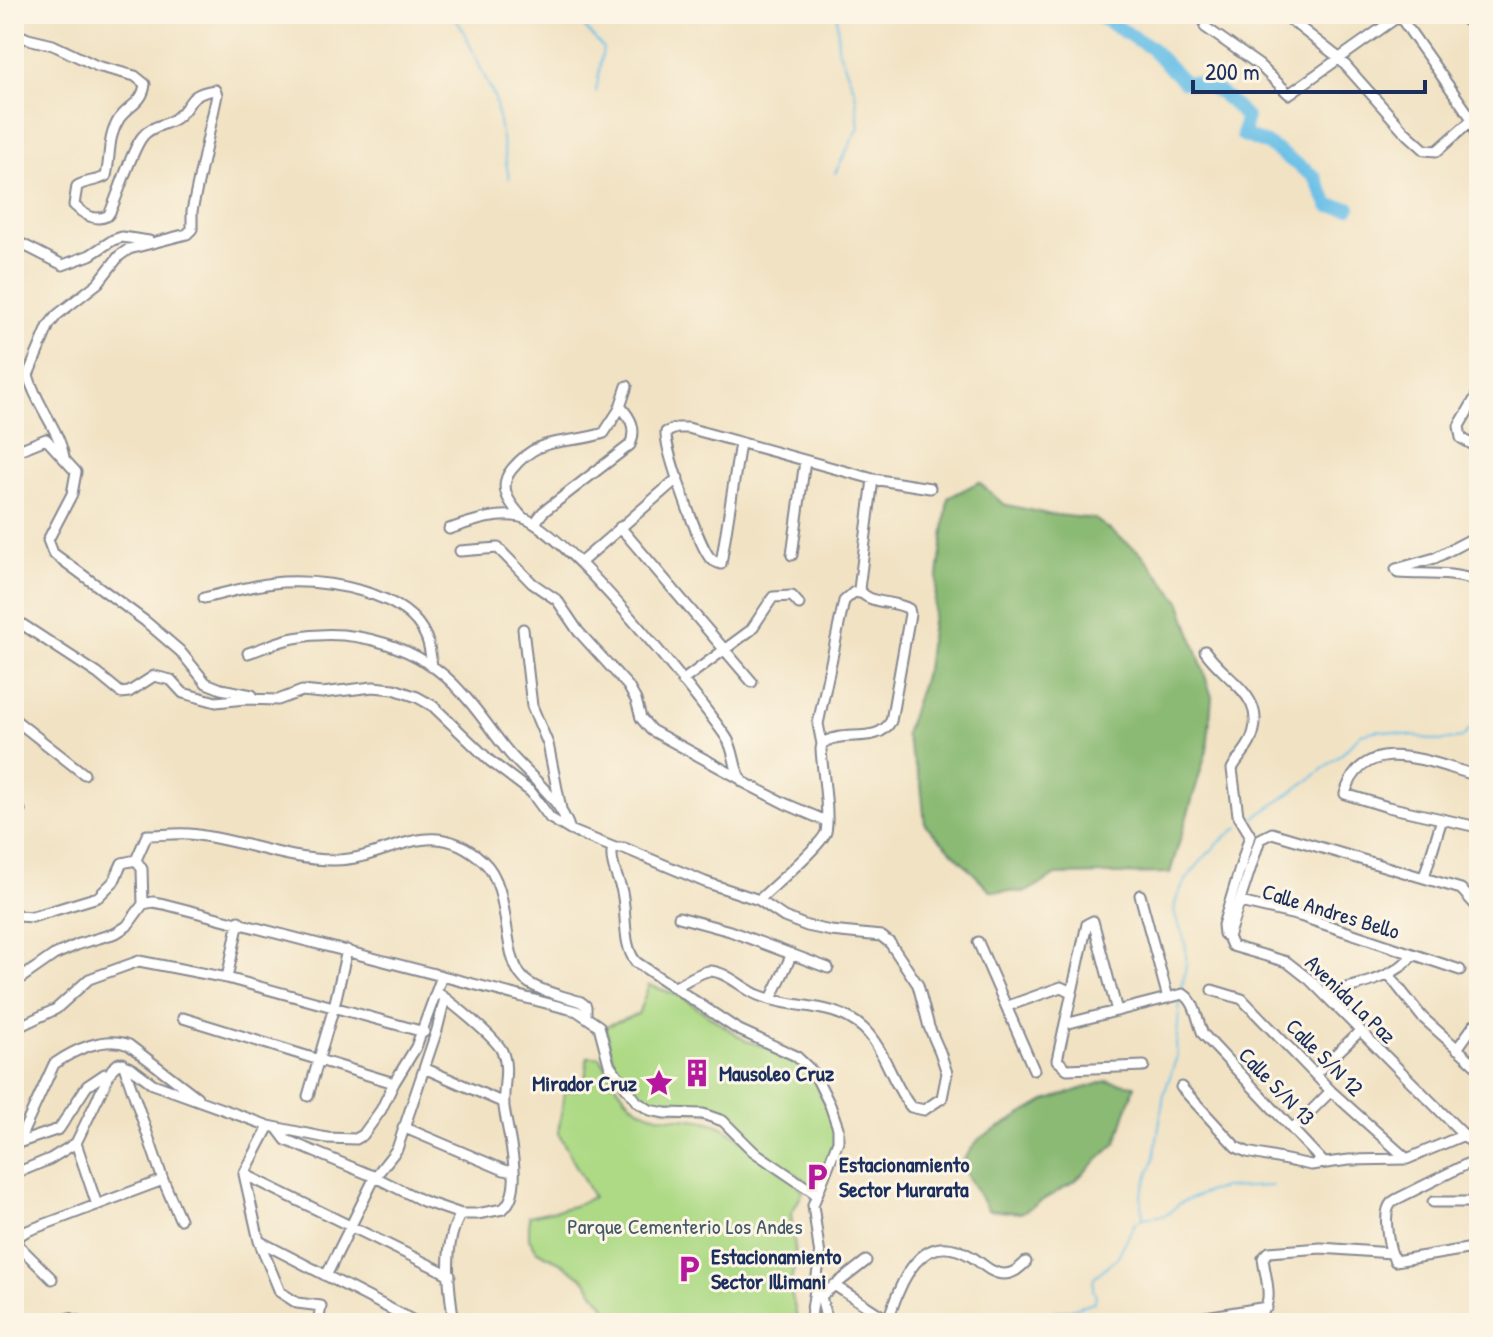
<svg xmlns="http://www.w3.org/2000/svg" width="1493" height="1337" font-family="'Patrick Hand',sans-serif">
	<rect width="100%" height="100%" fill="#fcf5e5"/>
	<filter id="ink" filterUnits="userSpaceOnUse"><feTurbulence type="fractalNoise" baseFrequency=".0125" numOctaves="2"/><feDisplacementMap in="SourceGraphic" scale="16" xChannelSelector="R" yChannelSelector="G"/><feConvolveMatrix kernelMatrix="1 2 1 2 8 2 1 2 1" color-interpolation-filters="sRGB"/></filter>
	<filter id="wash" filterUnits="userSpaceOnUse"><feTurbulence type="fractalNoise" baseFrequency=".006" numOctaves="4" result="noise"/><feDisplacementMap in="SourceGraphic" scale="32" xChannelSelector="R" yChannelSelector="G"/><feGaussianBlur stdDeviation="1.8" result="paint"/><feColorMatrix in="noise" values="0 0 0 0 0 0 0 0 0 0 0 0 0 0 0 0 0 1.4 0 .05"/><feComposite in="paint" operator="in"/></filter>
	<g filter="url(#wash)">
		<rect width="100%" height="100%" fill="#f1e2c3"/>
		<path fill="#aeda86" stroke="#648472" stroke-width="2" d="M649 985 680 996 746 1041 783 1052 801 1064 813 1077 831 1117 836 1139 824 1170 818 1168 811 1184 762 1151 722 1113C678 1106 654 1120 625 1079 610 1058 610 1051 606 1026L638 1014Z
			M587 1057H600C621 1092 631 1118 678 1118 694 1119 711 1120 726 1129 752 1145 776 1168 800 1187L803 1192 791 1214 796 1257 790 1286 798 1323H617L585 1280 560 1262 537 1251 529 1238V1216L574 1206 593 1197 558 1133 565 1091 585 1088Z"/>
		<path fill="#8aba73" stroke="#527468" stroke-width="2" d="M979 482 1003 504 1047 514 1095 519 1141 553 1181 603 1212 697 1207 750 1170 873 1056 875 1026 892 991 891 925 824 921 785 905 734 926 670 948 498Z
			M1106 1081 1135 1085 1116 1143 1075 1181 1021 1213 988 1210 960 1164 979 1139 1045 1101Z"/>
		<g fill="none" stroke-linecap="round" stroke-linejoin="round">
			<path stroke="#6bc0e7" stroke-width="2" d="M451 14 462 28 495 99 509 179
				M583 14 579 21 603 48 596 92
				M835 173 859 127 855 91 838 49 837 14
				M1250 821 1309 780 1344 752 1361 734 1380 730 1440 741 1462 738 1479 719
				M1182 988C1186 969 1189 951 1182 932 1180 927 1176 921 1175 915 1169 889 1218 840 1239 827
				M1143 1218 1141 1195 1154 1159 1164 1094 1177 1056 1176 1045 1180 1001
				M1039 1323 1054 1311 1067 1310 1094 1302 1096 1296 1093 1289 1094 1277 1117 1258 1135 1223 1143 1218 1166 1215 1180 1203 1210 1191 1224 1188 1273 1186"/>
			<path stroke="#6bc0e7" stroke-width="14" d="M1096 14 1151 48 1184 82C1214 82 1226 97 1246 117L1243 135 1269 145 1315 177 1329 206 1349 208"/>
		</g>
	</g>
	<g filter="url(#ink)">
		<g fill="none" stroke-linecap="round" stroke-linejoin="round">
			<defs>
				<path id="minor" d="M1283 14 1339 58 1404 131 1425 150 1437 151 1479 114
					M1398 14 1472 119 1479 148
					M1457 14 1479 29
					M1205 27 1259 65 1289 94 1399 16
					M14 33 28 39 53 45 97 66 135 76 145 84C143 103 129 105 119 119 107 138 111 155 106 176 96 182 87 180 77 186L74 205C83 214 94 222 107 216 113 213 131 149 143 136 152 125 165 126 176 118 195 104 184 95 215 90L217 95 192 211V229L187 234 129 249 119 256 98 283 57 315 49 325 28 375C36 405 58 427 64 457
					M14 240 63 265 90 255 113 240 122 237 149 241
					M14 371 28 375
					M1479 392 1459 426 1461 438 1479 448
					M740 443 721 564C716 562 714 562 710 558 699 545 664 448 666 432L677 428H688L873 479 930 488
					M14 452 46 439 76 472 72 494 48 540 53 553 145 621 180 651 206 683 221 689 252 695
					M523 518C509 503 497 487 512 469 542 433 566 446 604 433L619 410 627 386
					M535 523 543 512 630 445C637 429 631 418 620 406
					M620 527 752 682
					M449 529C471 522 497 512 520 517 563 527 697 695 726 737 736 751 733 771 743 782L786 804 826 821
					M1479 535 1435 558 1396 569 1398 573C1426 575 1452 571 1479 582
					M460 551 498 548 532 583 557 600 578 631 628 686 636 700 641 718 651 730 739 778
					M792 555 805 461
					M580 563 678 478
					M204 598C230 592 256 584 283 582 326 580 407 591 426 637 430 646 431 657 432 667
					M14 619 98 674 121 693 129 692 154 676 171 680 183 693 216 702 245 699 278 700 302 691 322 693 373 687 394 689 417 697 433 706 490 761 531 792 550 818 570 830 615 848
					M523 629 532 706 548 744 561 809
					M1205 651C1227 683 1270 697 1250 742 1245 752 1237 759 1232 769L1238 815 1250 835 1223 925 1224 934 1228 937
					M248 653C264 648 278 641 294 638 353 626 421 646 461 692 479 711 493 734 510 754 531 778 560 798 570 830
					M682 681 751 630 773 597 792 596 799 604
					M14 719 84 774
					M822 744 818 724 844 601 854 592 860 593
					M14 796 20 810 14 863
					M1473 826 1388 807 1345 794C1364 729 1434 765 1479 776
					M136 860 147 835C160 835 175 833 189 834 237 838 284 860 333 860 389 861 429 811 483 861 515 890 498 964 529 983 544 993 564 996 581 1002L586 1006V1015
					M1424 877 1442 819
					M1140 895 1168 998
					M759 900C772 887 823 844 826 832 830 813 822 770 821 749L822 744C842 728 877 746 891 721L910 614 909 609C894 600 868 605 859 589L873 479
					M1240 902 1300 916 1460 970
					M14 912 19 916 32 917 98 897 114 881 122 863 136 860 142 869 143 904
					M679 917 730 931 828 968
					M1093 921 1087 924 1057 1060 1067 1069 1144 1066
					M1093 921 1117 1011
					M978 942 1034 1070
					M1388 974 1422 1017 1479 1068
					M227 978 239 921
					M14 983 54 955 79 944 116 933 127 926 143 904 153 902 164 904 577 1011 599 1026 609 1064 637 1102 650 1110 665 1113 703 1114 723 1121 753 1151 816 1194
					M675 987C685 982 698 973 708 971 725 970 743 989 758 995 793 1010 833 1001 863 1028 884 1047 892 1084 911 1107L924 1110 942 1098 947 1073 940 1052 929 1027 918 985 890 943 881 936 831 931 807 926 784 917 759 900 705 882 624 848H615L612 852C611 865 617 876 621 888 628 911 621 944 636 962L737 1029 796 1056 814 1073 830 1105 838 1128V1141L813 1205 820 1256 810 1323
					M1212 990 1242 999 1331 1091 1407 1159
					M1324 994C1352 986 1395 980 1412 955
					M771 999 792 954
					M1008 1006 1061 987 1071 992
					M183 1018 394 1083
					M1065 1024 1183 994C1196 1001 1197 1021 1203 1034L1324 1163
					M14 1029 56 1009 89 979 139 961 227 978 424 1032
					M1457 1049 1474 1025
					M123 1063 163 1180 180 1219
					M424 1068 504 1103
					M1315 1074 1360 1031
					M1181 1087 1236 1147 1247 1152 1311 1165 1349 1160 1407 1159 1464 1135
					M308 1096 334 1007 347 950
					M269 1126 244 1174 259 1241 280 1292 297 1303 321 1306 318 1323
					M403 1127 504 1170 514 1172
					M277 1128 286 1140 375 1177 423 1201 461 1214H477L503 1209C526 1190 507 1132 504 1107 502 1089 510 1069 502 1051 495 1037 452 1003 438 993
					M1294 1128 1331 1091
					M76 1143 97 1205
					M14 1144 21 1136 54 1064C74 1050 105 1035 129 1045L197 1097
					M15 1144 59 1129 87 1086 105 1074H110
					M1475 1146 1310 980 1287 962 1232 946 1228 937 1260 839 1272 833 1461 889 1479 909
					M1475 1160 1397 1199C1392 1202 1390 1203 1388 1209 1384 1221 1389 1251 1395 1261L1479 1247
					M14 1174 50 1159 76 1143 112 1069 119 1063 133 1069 153 1084 269 1126 327 1138 356 1139 363 1135 381 1110 394 1083 416 1047 442 976
					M244 1174 450 1275
					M1433 1202H1479
					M259 1241 418 1323
					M326 1276 375 1177 397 1149 437 1030 445 998
					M52 1279 17 1244V1237L27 1231 163 1180
					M834 1285 888 1320
					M816 1295 821 1296 827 1323
					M821 1296 866 1261
					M52 1323 69 1318 87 1323
					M454 1323C449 1290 442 1243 461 1214
					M887 1323C900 1284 920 1225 972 1257 982 1263 991 1274 1004 1274 1014 1274 1019 1268 1026 1262
					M1187 1323 1193 1319 1267 1307
					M1254 1323C1277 1301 1266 1285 1263 1258L1269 1252 1321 1248 1391 1253"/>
			</defs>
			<use href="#minor" stroke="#868890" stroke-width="13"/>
			<use href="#minor" stroke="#fff" stroke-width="9"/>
		</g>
	</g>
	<defs>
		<symbol id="building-bare" viewBox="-9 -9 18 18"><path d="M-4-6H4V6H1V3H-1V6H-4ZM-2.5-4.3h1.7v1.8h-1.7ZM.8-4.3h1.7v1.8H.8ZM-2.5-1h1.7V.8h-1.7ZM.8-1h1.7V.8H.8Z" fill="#b5179e" stroke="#fcf5e5" stroke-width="2.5" paint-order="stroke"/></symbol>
		<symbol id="sight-bare" viewBox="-9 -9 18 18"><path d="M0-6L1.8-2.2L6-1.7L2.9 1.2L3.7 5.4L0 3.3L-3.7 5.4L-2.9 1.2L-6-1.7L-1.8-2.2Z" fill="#b5179e" stroke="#fcf5e5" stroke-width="2.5" paint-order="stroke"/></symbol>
		<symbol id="parking-bare" viewBox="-9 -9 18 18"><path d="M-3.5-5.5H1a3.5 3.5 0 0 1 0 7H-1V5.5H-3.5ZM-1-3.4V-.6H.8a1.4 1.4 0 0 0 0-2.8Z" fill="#b5179e" stroke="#fcf5e5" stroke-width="2.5" paint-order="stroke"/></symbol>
	</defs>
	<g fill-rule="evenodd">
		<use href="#building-bare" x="677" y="1053" width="40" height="40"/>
		<use href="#sight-bare" x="639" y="1063" width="40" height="40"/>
		<use href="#parking-bare" x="797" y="1157" width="40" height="40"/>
		<use href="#parking-bare" x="669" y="1249" width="40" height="40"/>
	</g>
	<g text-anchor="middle" stroke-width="6" stroke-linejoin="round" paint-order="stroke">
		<g font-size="22" fill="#1b2f5e" stroke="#fcf5e5">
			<text transform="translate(1331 911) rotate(17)" y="8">Calle Andres Bello</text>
			<text transform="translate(1351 999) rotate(44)" y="8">Avenida La Paz</text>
			<text transform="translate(1325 1057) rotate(45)" y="8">Calle S/N 12</text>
			<text transform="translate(1277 1086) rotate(46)" y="8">Calle S/N 13</text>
		</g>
		<g font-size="22" font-weight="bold" fill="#1b2f5e" stroke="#fcf5e5" text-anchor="start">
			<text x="719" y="1081">Mausoleo Cruz</text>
			<text x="637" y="1091" text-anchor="end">Mirador Cruz</text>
			<text x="839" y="1172">Estacionamiento<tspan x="839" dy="25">Sector Murarata</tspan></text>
			<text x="711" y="1264">Estacionamiento<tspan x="711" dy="25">Sector Illimani</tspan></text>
		</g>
		<g font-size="22" fill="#405a68" stroke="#fcf5e5">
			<text x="685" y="1234">Parque Cementerio Los Andes</text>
		</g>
	</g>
	<rect width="1493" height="1337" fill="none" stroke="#fcf5e5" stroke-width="48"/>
	<path d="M1193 80v12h232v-12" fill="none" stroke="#1b2f5e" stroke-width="4"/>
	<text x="1205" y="80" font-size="24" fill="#1b2f5e" stroke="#fcf5e5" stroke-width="6" paint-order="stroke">200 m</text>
</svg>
